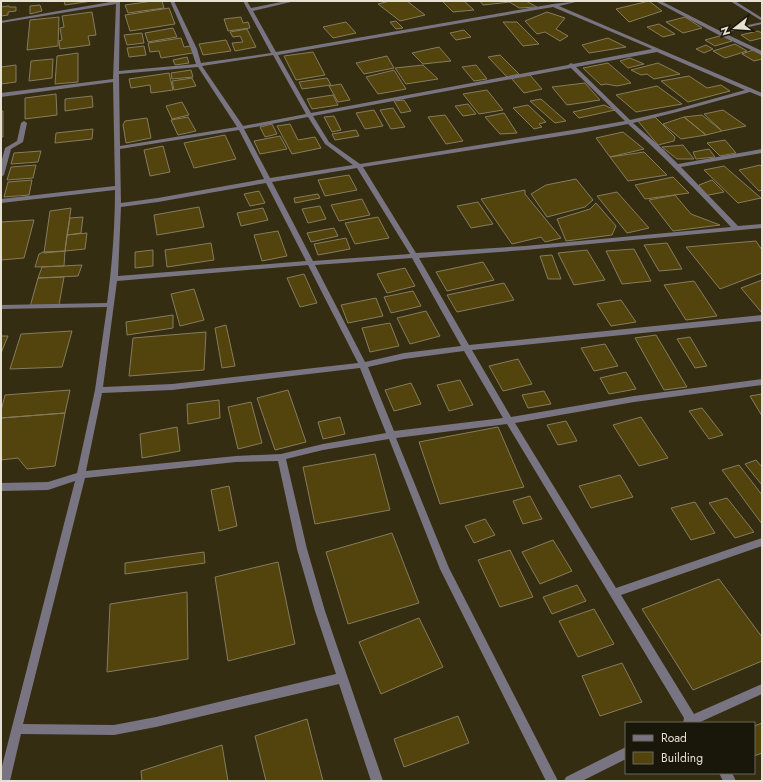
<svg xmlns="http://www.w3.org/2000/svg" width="763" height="782" font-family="Jost,sans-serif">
	<rect width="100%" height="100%" fill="#352d11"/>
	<path fill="#53440e" stroke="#857c5e" d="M64 1H92L65 5Z
		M153 1H162L164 8 128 13 125 5Z
		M390 1H407L425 15 400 21 378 4Z
		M442 1H464L474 10 453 12Z
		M480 1H508L510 2 483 5Z
		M508 1H526L537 7 519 8Z
		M649 1 662 11 629 22 616 9Z
		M40 5 42 11 30 14V6Z
		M9 6V7H16V11L8 12V15L1 16V7Z
		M169 8 175 24 130 31 125 15Z
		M92 12 96 35 88 36 90 45 60 49 59 41 62 40 60 28 64 27 62 16Z
		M547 12 565 18 556 29 568 36 560 41 545 32 537 34 525 21Z
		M59 17 58 46 27 50 30 20Z
		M241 17 243 23 248 22 250 28 228 31 224 19Z
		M685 17 702 28 683 33 666 22Z
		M396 21 403 28 396 29 390 22Z
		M346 22 356 33 333 38 323 27Z
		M503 22H517L539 44 523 46Z
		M659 24 675 34 663 37 647 27Z
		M173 28 177 37 148 42 145 33Z
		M247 29 256 47 235 51 232 43 243 42 240 36 233 37 230 32Z
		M464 30 471 37 456 40 450 33Z
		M758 31 762 33V38L750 41 741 35Z
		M142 33 144 43 127 45 124 35Z
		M723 35 732 41 715 46 705 40Z
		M181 38 184 47 191 46 193 53 161 58 159 51 150 52 148 43Z
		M608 38 626 47 589 53 582 45Z
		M226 40 231 51 203 55 199 44Z
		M735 44 747 51 725 58 713 51Z
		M706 45 713 49 704 53 696 49Z
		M144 46 146 55 129 57 127 48Z
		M439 47 451 61 423 64 412 53Z
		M753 50 762 55V59L754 61 742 54Z
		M313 52 325 75 296 80 284 56Z
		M78 53V82L55 84 57 56Z
		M500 55 519 74 507 77 488 57Z
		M387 56 394 68 364 74 356 63Z
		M187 57 189 63 175 65 173 60Z
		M630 58 644 64 628 68 620 61Z
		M53 59 52 78 29 81 31 61Z
		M608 63 631 83 617 86 606 84 601 85 583 68Z
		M658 63 680 74 654 79 647 74 641 75 631 70Z
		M16 65V82L1 84V67Z
		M423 65 438 79 406 84 395 68Z
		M476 65 487 79 474 81 462 67Z
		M191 70 193 77 172 79 171 73Z
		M394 70 406 89 378 94 366 77Z
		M169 73 173 90 151 93 150 85 131 88 129 79Z
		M530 75 542 89 524 93 511 78Z
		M689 76 707 88 721 85 730 91 688 102 661 81Z
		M192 78 196 86 174 90 172 81Z
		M327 78 331 85 302 89 299 82Z
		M585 83 600 100 567 105 552 87Z
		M341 84 350 100 338 102 329 86Z
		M657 86 682 104 636 112 616 95Z
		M487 90 503 110 479 114 463 94Z
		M56 94 57 115 25 119V98Z
		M333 95 338 105 312 109 307 99Z
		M92 96 93 107 65 111V99Z
		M541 99 566 121 555 123 530 101Z
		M404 100 411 111 401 113 394 101Z
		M182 102 189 115 172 119 166 106Z
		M468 104 476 114 463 116 455 106Z
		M528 105 546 122 539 124 542 127 534 129 513 108Z
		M604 105 615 110 579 118 573 112Z
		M393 108 405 127 391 129 380 110Z
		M374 110 383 126 365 129 356 113Z
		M723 110 746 126 722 131 704 114Z
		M1 111H3V137H1Z
		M504 113 517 133 500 134 485 117Z
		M445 115 463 141 446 144 428 117Z
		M702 115 722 131 706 135 684 117Z
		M334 116 341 130 332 132 324 117Z
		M188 117 196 131 178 135 171 120Z
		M655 117 675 137 674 141 658 145 638 121Z
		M684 117 706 135 681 139 663 124Z
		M147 118 151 138 126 143 123 125 125 121Z
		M272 124 277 134 265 137 260 127Z
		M290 124 298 140 315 137 321 148 292 154 277 126Z
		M93 129 92 139 55 143 56 133Z
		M356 130 359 136 335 140 332 134Z
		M623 132 644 149 610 157 596 138Z
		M225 135 236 159 194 168 184 143Z
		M280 136 287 149 260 154 254 141Z
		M725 140 736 153 720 156 707 143Z
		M683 145 694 159H677L662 147Z
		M163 146 170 172 150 176 144 150Z
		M709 149 715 157 696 159 693 152Z
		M41 151 38 162 11 164 14 153Z
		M644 152 667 175 628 181 610 157Z
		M36 165 33 178 7 180 11 167Z
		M760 165 762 167V190L759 191 739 170Z
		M724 166 761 198 738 203 704 170Z
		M349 175 357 190 325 196 318 180Z
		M673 177 689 193 645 199 635 185Z
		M576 179 593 200 585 207 547 217 531 194 546 185Z
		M32 180 29 195 4 197 8 182Z
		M712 180 724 192 704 196 699 185Z
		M525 190V194L561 238 545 242 541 237 512 244 481 199Z
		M259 191 265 203 250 206 244 194Z
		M617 192 649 228 627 233 597 196Z
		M318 194 320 198 295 203 294 198Z
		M675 195 691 214 720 225 673 231 649 200Z
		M362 199 370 215 339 221 331 205Z
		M478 202 493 224 471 228 457 206Z
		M596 203 616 226 612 235 566 241 557 219 590 209Z
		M320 206 326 219 308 223 302 209Z
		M199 207 204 227 157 235 154 215Z
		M71 208 65 251 44 253 50 211Z
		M263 208 268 220 241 226 237 213Z
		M83 217 81 233 67 235 70 218Z
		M378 217 389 238 355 244 345 223Z
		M34 220 24 258 1 260V222Z
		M334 228 338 236 311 242 307 233Z
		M278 231 287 256 262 261 254 235Z
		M87 233 85 249 65 251 67 235Z
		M346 238 350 249 318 255 314 244Z
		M756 241 762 250V273L720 289 686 247Z
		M211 243 214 260 167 267 165 250Z
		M667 243 682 269 659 271 644 245Z
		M634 249 651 281 622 284 606 251Z
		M153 250V266L135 268V252Z
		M587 250 605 280 574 285 558 253Z
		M65 251 64 266 35 267 39 254 43 252Z
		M552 255 561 279H548L540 256Z
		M483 262 494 280 447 291 436 272Z
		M82 265 78 276 38 278 42 267Z
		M405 268 415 286 387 293 377 274Z
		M304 274 317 303 300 307 287 278Z
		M64 277 59 305 30 307 38 278Z
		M762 280V313L741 288Z
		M694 281 717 316 686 320 664 285Z
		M504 283 514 300 457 312 447 295Z
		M194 289 204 320 180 326 171 294Z
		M413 291 421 306 391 313 384 297Z
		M376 298 383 316 348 323 341 305Z
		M621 300 636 322 611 326 597 304Z
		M426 311 440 336 410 344 397 318Z
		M173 315V328L127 335 126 322Z
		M390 323 399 346 370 352 362 328Z
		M226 325 235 366 222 368 215 328Z
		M72 331 62 367 10 369 21 334Z
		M206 332 204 370 129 376 133 338Z
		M656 335 687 387 664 390 635 338Z
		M1 336H8L1 353Z
		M690 337 707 366 695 368 677 339Z
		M605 344 618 366 594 371 581 348Z
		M518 359 532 384 503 391 489 366Z
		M626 372 636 389 609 394 600 378Z
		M460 380 473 405 449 411 437 385Z
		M411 383 421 404 394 411 385 390Z
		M70 390 65 413 1 418V411L5 395Z
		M288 390 306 442 275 450 257 398Z
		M544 391 551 404 528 408 522 395Z
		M762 394V416L750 396Z
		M219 400 220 418 188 424 187 404Z
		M251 402 262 443 238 449 228 407Z
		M702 408 723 435 709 439 689 411Z
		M65 413 55 466 27 469 18 458 1 460V418Z
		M340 417 345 434 323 439 318 422Z
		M641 417 668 458 639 466 613 425Z
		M566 421 577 441 558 445 547 425Z
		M177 427 180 451 142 458 140 434Z
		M498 427 524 487 440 504 419 442Z
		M375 454 390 510 315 524 303 467Z
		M756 460 762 467V485L745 464Z
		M739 465 762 495V524L722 470Z
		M620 475 633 497 591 508 579 486Z
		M229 486 237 526 219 531 211 490Z
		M530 496 542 519 523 524 513 501Z
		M727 498 754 532 735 538 709 503Z
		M695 502 715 533 691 540 671 508Z
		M485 519 495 535 474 543 465 526Z
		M392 533 419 603 348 624 326 552Z
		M553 540 572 571 540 584 522 552Z
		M510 550 533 597 500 607 478 560Z
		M204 552 205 563 125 574V563Z
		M278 562 295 644 228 661 215 577Z
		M719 579 762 637V661L693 690 642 609Z
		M577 585 586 601 552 614 543 597Z
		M187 592 188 659 107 672 110 604Z
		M594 609 614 644 578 657 559 621Z
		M419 618 443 667 381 694 359 642Z
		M622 663 642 702 600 716 582 676Z
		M458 716 469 743 404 767 394 739Z
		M307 719 323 781H266L255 736Z
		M762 723V753L754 756V726Z
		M222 745 228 781H142L141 771Z"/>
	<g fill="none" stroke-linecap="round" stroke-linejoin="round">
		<path fill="#797481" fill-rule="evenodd" d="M116 1H120L119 71 196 64 191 49 170 1H174L197 49 201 63 271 53 243 1H247L251 8 286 1H295L253 11 276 52 553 4 580 1 559 6 762 93V97L750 92 677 112 633 123 664 150 678 164 762 149V153L681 167 738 226 762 224V228L525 250 419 258 469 345 762 315V321L472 350 511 417 634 396 762 379V385L634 402 515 423 616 588 762 538V546L621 595 694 714 762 684V694L698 723H683L684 718 507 424 396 438 449 568 558 781H546L440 569 389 439 323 450 286 459 307 549 325 611 383 781H371L339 684 156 727 114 735 21 734 10 781H1V770L75 481 48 490 1 491V483L48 482 77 473 95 390 107 307 1 309V305L107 303C112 266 115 227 115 190L1 203V199L115 186 113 82 1 97V93L113 79 116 4 1 23V21ZM553 7 652 49 573 64 571 63 568 65 311 113 278 55ZM657 52 745 90 673 110 630 120 576 67ZM273 55 306 114 243 126 202 66ZM198 67 237 127 120 146 119 74ZM571 68 625 121 579 129 360 164 329 142 313 116ZM308 117 325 144 353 165 270 178 244 129ZM628 124C665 157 697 191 731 227L525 246 416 253 363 167 580 133ZM239 130 264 179 158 198 121 203 120 149ZM357 168 410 254 313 261 272 182ZM266 183 306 261 118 276 121 207 158 202ZM412 258 461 346 404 353 365 362 315 265ZM308 265 358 363 172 384 103 387 117 281ZM464 351 503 418 394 431 368 367 404 359ZM360 368 386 433 323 444 281 454 236 456 86 471 102 393 172 390ZM278 461 297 549 315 611 336 674 156 717 114 725 23 724 85 478 236 462Z
			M655 1H661L720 31 762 22V24L724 33 762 51V55L717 34Z
			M730 1H735L762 18V21Z
			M24 121 27 123 23 142 11 149 4 175 1 177V163L5 148 17 141 21 123Z
			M626 747V759L582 781H564L566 777Z
			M719 773H732L736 781H723Z"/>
	</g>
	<rect width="763" height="782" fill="none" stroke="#e6e1d1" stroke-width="4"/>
	<rect x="625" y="722" width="130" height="52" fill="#19160a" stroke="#6b675a"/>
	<rect x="633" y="735" width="20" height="6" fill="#797481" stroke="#6b675a"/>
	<text x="661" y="742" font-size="12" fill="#e6e1d1">Road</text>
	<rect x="633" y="752" width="20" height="12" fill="#53440e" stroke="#6b675a"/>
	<text x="661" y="762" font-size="12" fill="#e6e1d1">Building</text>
	<g transform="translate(735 28) rotate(253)" stroke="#19160a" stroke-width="3" paint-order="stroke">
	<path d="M0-3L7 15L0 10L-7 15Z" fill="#e6e1d1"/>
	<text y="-6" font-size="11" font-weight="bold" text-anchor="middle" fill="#e6e1d1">N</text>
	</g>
</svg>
